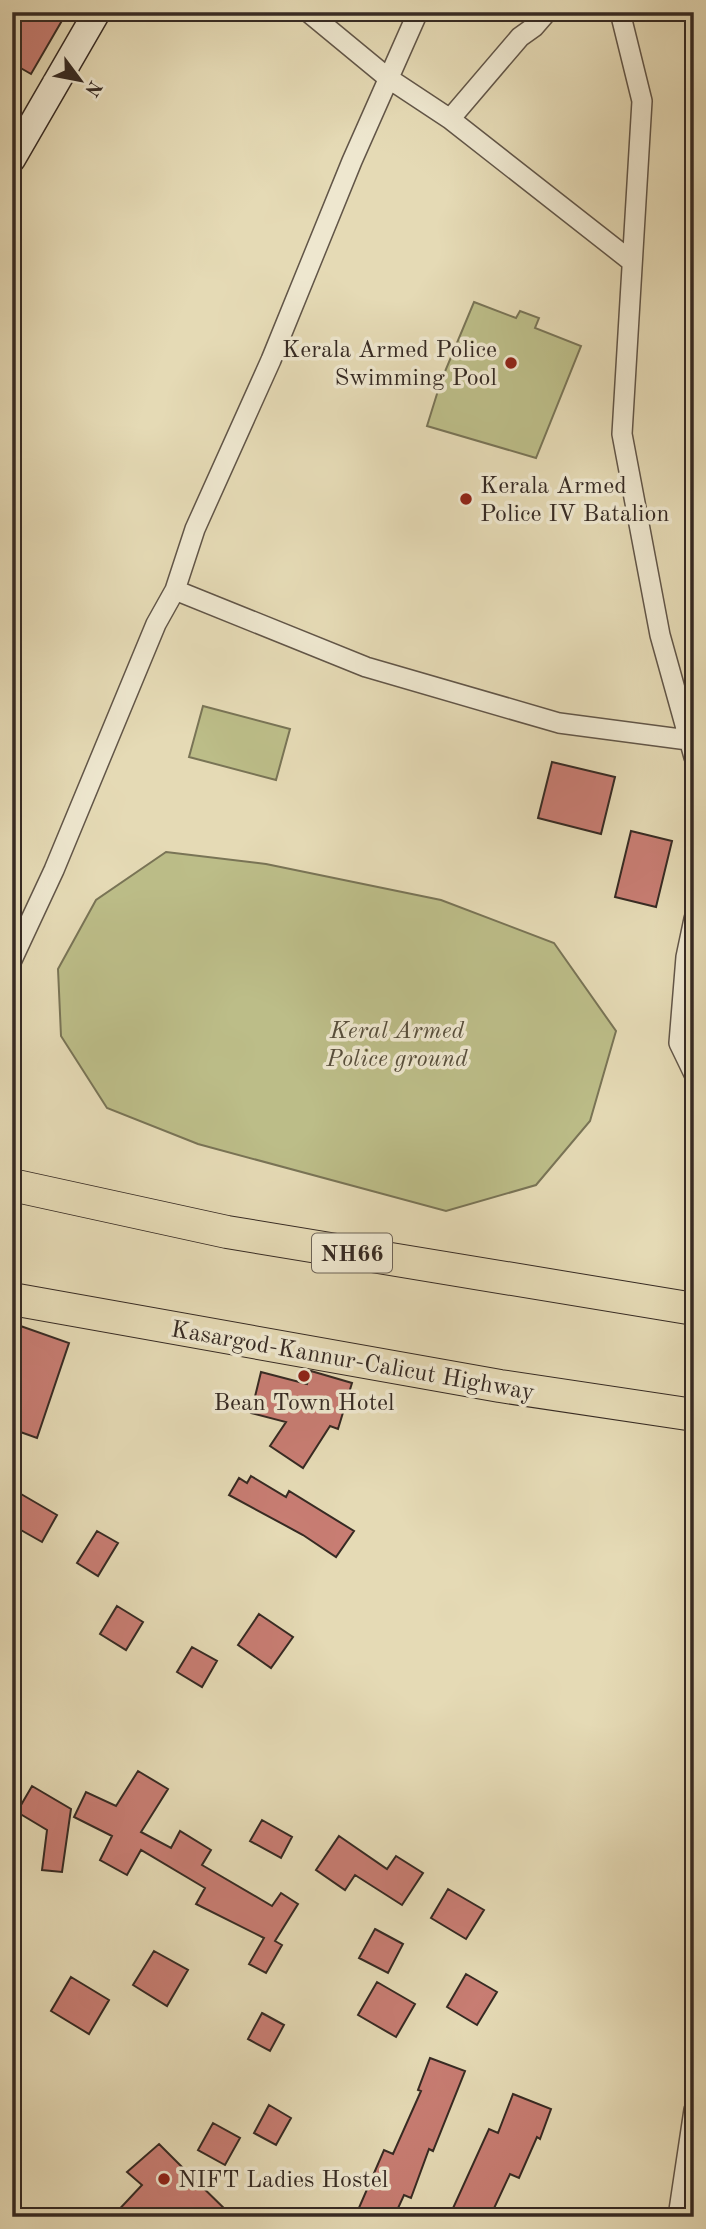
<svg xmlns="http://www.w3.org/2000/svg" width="706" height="2229" font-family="'Old Standard TT',serif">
	<rect width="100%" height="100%" fill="#e5dab5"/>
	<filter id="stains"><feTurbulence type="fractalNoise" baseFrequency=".00286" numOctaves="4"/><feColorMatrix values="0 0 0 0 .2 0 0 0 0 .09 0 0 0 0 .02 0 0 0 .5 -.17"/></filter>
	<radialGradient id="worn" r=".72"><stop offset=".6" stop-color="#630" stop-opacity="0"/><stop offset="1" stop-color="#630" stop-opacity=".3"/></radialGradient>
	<path fill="#bcbd88" stroke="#797456" stroke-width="2" d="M474 302 516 318 520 311 539 318 535 328 581 346 536 458 427 426 441 381Z
		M203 706 290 729 276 780 189 757Z
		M166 852 266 864 441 900 554 943 616 1031 590 1121 536 1185 446 1211 198 1144 107 1108 61 1036 58 969 96 900Z"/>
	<path fill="#c87d73" stroke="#362a23" stroke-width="2" d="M19 12H67L31 74 12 63V24Z
		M552 762 615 777 601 834 538 818Z
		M631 831 672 841 656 907 615 897Z
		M12 1323 69 1343 37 1438 12 1429Z
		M311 1371 352 1383 338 1429 330 1426 303 1468 270 1446 286 1422 251 1413 261 1372 307 1384Z
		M251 1476 286 1497 289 1491 354 1531 336 1557 303 1535 229 1495 239 1478 247 1483Z
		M21 1494 57 1515 42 1542 12 1525V1511Z
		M97 1531 118 1543 98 1576 77 1563Z
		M117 1606 143 1622 126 1650 100 1634Z
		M259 1614 293 1637 271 1668 238 1645Z
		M192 1647 217 1661 202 1687 177 1672Z
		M138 1771 168 1789 141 1832 171 1848 180 1831 211 1850 202 1865 272 1906 281 1893 298 1904 275 1941 282 1945 266 1973 249 1964 264 1938 196 1904 205 1888 141 1850 127 1875 100 1860 112 1836 74 1817 86 1792 116 1806Z
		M32 1786 71 1809 62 1872 42 1870 47 1830 17 1812Z
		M262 1820 292 1837 281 1858 250 1841Z
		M339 1836 387 1869 396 1856 423 1873 402 1905 355 1875 345 1890 316 1870Z
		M448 1889 484 1910 466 1939 431 1918Z
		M375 1929 403 1944 388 1973 359 1958Z
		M154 1951 188 1970 167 2006 133 1985Z
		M466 1974 497 1992 477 2025 447 2007Z
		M71 1977 109 2000 89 2034 51 2011Z
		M377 1982 415 2004 396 2037 358 2015Z
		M262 2013 284 2025 270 2051 248 2039Z
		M430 2058 465 2071 433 2151 429 2149 411 2198 404 2195 394 2217H355L384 2150 393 2154 421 2091 418 2090Z
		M513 2094 551 2109 540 2139 537 2137 519 2178 510 2174 490 2217H449L489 2129 498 2133Z
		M269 2105 291 2118 276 2145 254 2133Z
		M213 2123 240 2138 225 2165 198 2150Z
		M159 2144 186 2171 233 2217H112L142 2185 127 2172Z"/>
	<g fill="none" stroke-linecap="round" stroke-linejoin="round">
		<defs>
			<path id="minor" d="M308 12 388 78 450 119 631 261
				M620 12 642 101 622 434 660 635 694 757
				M450 119 520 37 534 27 547 12
				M175 590 366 667 559 723 688 740
				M694 919 686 957 679 1043 694 1074
				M12 960 54 870 156 624 175 590 195 529 271 360 352 161 418 12
				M678 2217 694 2110"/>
			<path id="secondary" d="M12 159 97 12"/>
			<path id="trunk" d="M12 1185 227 1232 694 1309
				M12 1299 500 1386 694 1415"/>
		</defs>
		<use href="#minor" stroke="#625648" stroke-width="22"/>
		<use href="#secondary" stroke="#362a23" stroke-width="29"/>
		<use href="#trunk" stroke="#362a23" stroke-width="34"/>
		<use href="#minor" stroke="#eee7cf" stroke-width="19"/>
		<use href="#secondary" stroke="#eee7cf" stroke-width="26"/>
		<use href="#trunk" stroke="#e5dab5" stroke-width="32"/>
	</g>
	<g fill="#8f2418" stroke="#eee7cf" stroke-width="2.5">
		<circle cx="511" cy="363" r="7"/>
		<circle cx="466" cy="499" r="7"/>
		<circle cx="304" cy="1376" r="7"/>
		<circle cx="164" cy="2179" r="7"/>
	</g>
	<g text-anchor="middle" stroke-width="7" stroke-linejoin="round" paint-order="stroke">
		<rect fill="#eee7cf" stroke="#6d6357" stroke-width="2" x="312" y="1233.5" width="80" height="39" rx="5"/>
		<g font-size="23" font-weight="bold" fill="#362a23">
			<text x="352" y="1261">NH66</text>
		</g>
		<g font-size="24" fill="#362a23" stroke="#eee7cf" text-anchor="start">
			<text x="497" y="357" text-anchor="end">Kerala Armed Police<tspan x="497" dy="28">Swimming Pool</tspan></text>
			<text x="480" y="493">Kerala Armed<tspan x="480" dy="28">Police IV Batalion</tspan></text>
			<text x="304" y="1410" text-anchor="middle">Bean Town Hotel</text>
			<text x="178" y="2187">NIFT Ladies Hostel</text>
		</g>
		<g font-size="24" font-style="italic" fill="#584f3c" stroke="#eee7cf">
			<text x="397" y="1038">Keral Armed<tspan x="397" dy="28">Police ground</tspan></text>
		</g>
		<g font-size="24" fill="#362a23" stroke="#eee7cf">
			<text transform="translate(353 1360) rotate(10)" y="8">Kasargod-Kannur-Calicut Highway</text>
		</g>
	</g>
	<rect width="706" height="2229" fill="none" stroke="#e5dab5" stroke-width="42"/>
	<rect x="14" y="14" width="678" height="2201" fill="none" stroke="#362a23" stroke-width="3.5"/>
	<rect x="21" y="21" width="664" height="2187" fill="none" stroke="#362a23" stroke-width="2"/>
	<g transform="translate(80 80) rotate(122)" stroke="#eee7cf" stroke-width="5" paint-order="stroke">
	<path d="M0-5L12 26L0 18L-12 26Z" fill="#362a23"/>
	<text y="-10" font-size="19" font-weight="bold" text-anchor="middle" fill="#362a23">N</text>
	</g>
	<rect width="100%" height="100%" filter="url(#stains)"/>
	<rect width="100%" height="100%" fill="url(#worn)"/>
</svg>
